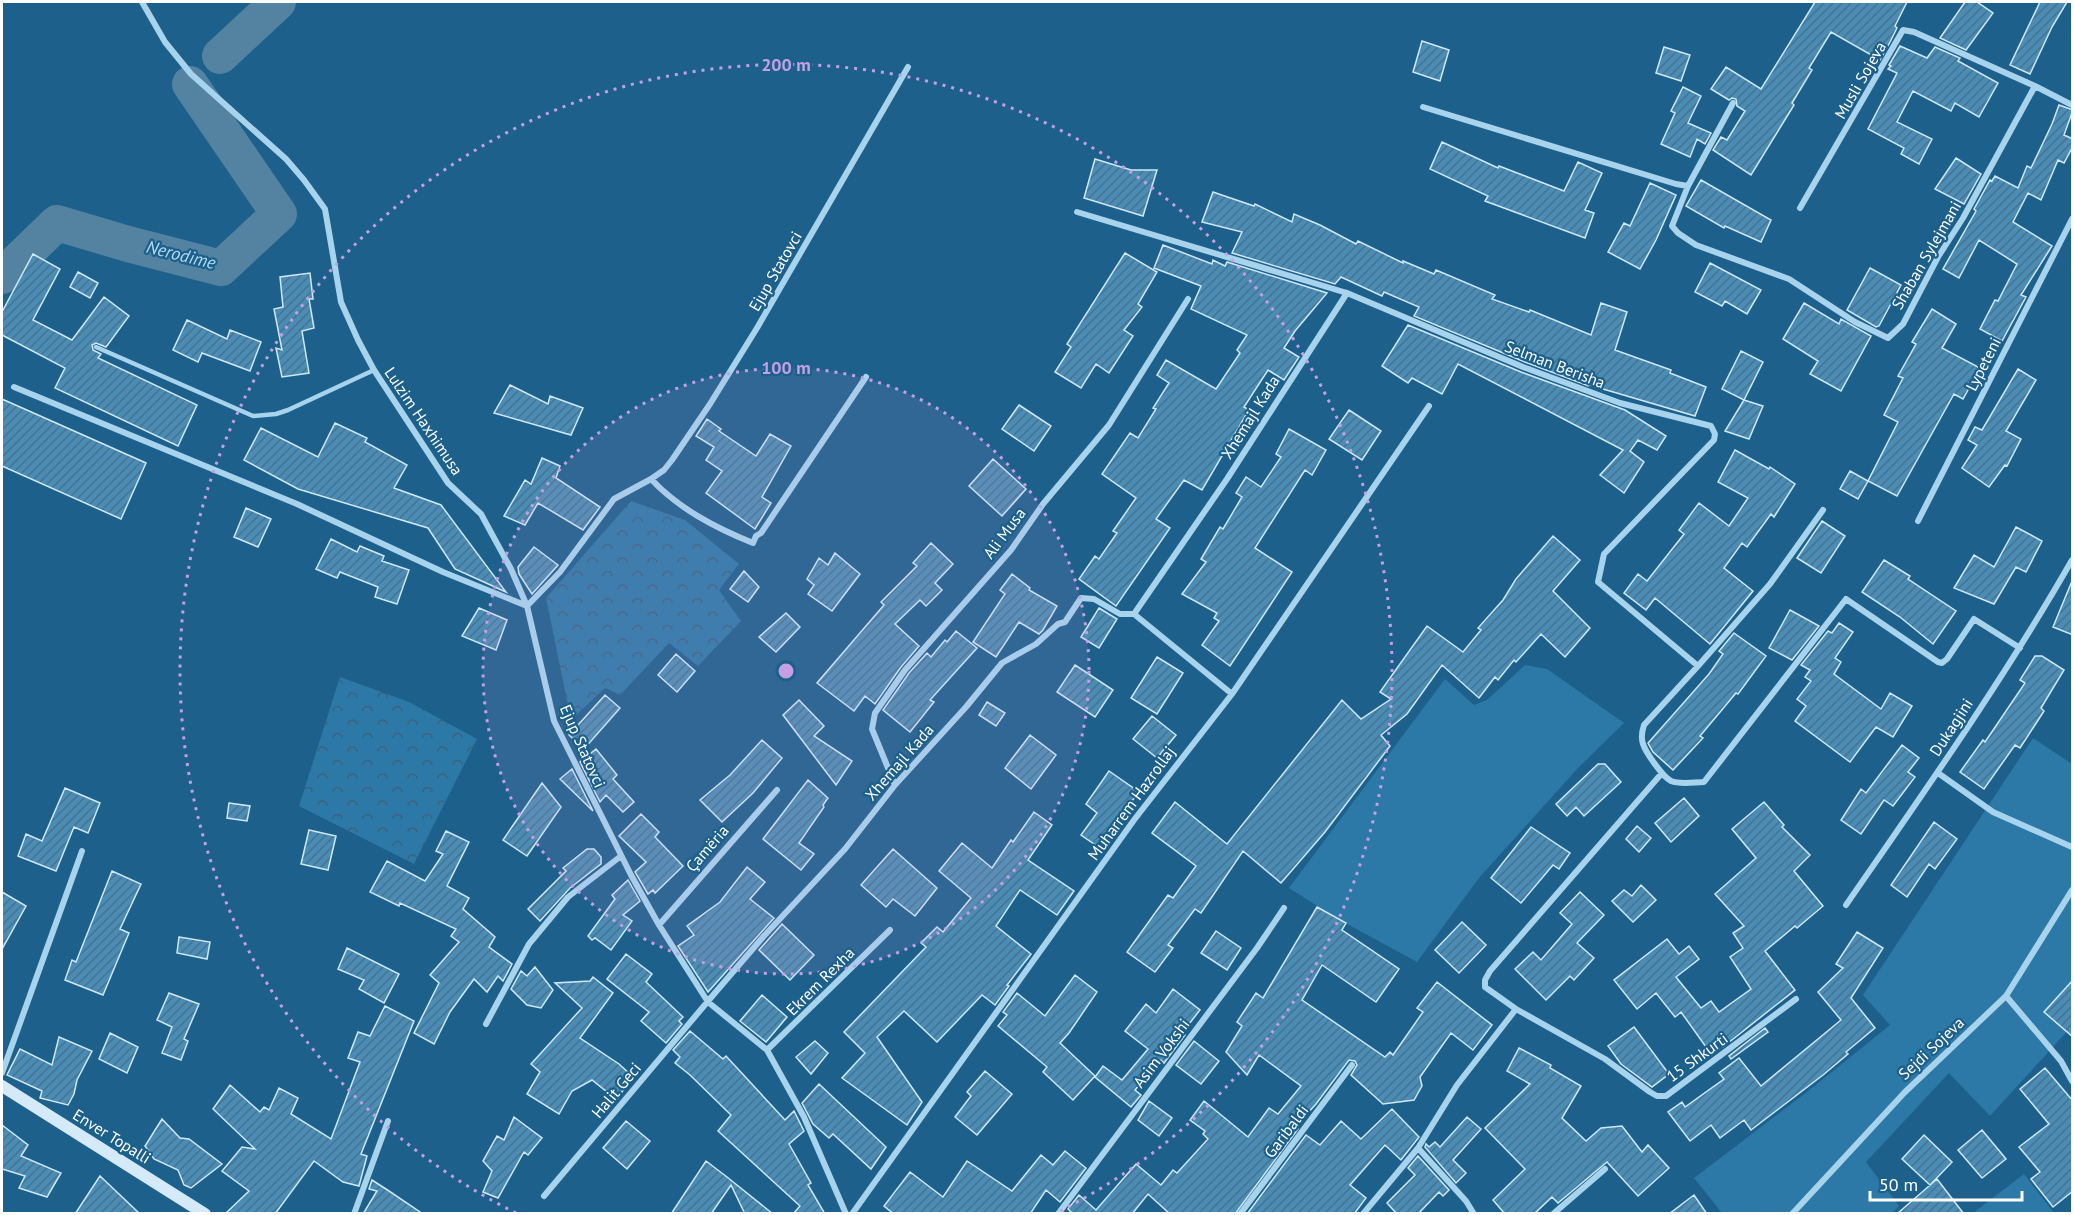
<svg xmlns="http://www.w3.org/2000/svg" width="2074" height="1215" font-family="'PT Sans',sans-serif">
	<defs>
		<pattern id="forest-crowns" width="20" height="18" patternUnits="userSpaceOnUse" patternTransform="scale(1.5)"><rect width="20" height="18" fill="#2c79a7"/><path d="M2 6a3 3 0 1 1 6 0M12 15a3 3 0 1 1 6 0" fill="none" stroke="#3c627a"/></pattern>
		<pattern id="building-hatch" width="6" height="6" patternUnits="userSpaceOnUse" patternTransform="scale(1.5)"><rect width="6" height="6" fill="#498cb5"/><path d="M-1 1l2-2M0 6l6-6M5 7l2-2" fill="none" stroke="#4a728b"/></pattern>
	</defs>
	<rect width="100%" height="100%" fill="#1c608b"/>
	<path fill="#2c79a7" d="M1525 665 1547 669 1624 723 1578 768 1479 878 1417 962 1338 919 1289 888 1445 679 1474 705 1487 700Z
		M2033 738 2072 764V1026L1990 1116 1949 1073 1866 1162 1899 1206 1892 1213H1722L1694 1178 1807 1092 1890 1025 1863 995Z
		M2024 1174 2054 1213H1973Z"/>
	<path fill="url(#forest-crowns)" d="M631 501 685 520 739 564 719 590 741 621 698 666 669 643 620 695 605 688 571 720 546 598Z
		M340 677 409 702 477 739 414 864 299 806Z"/>
	<g fill="none" stroke-linecap="round" stroke-linejoin="round">
		<path stroke="#5383a0" stroke-width="36" d="M220 56 278 2
			M2 276 57 223 128 244 221 268 279 214 190 84"/>
	</g>
	<path fill="url(#building-hatch)" stroke="#cde9f9" stroke-width="1.5" d="M1815 2H1907L1895 26 1897 28 1890 42 1880 60 1831 32 1809 68 1812 70 1792 103 1794 105 1751 175 1713 150 1721 137 1727 140 1745 111 1737 106 1736 99 1732 98 1729 100 1711 89 1726 67 1761 89Z
		M1965 2H1977L1993 13 1966 50 1940 38Z
		M2040 2H2067L2052 27 2030 74 2010 65Z
		M1422 41 1449 50 1440 81 1413 72Z
		M1900 46 1927 58 1935 47 1960 58 1958 61 1998 83 1979 117 1955 103 1951 111 1913 91 1897 122 1932 139 1919 164 1901 154 1904 148 1868 129 1897 73 1888 69 1891 66 1889 65Z
		M1664 47 1690 55 1681 81 1656 73Z
		M1683 87 1701 96 1688 123 1711 133 1705 144 1697 139 1690 157 1661 144 1675 113 1671 111Z
		M2059 105 2073 110 2064 135 2073 139V146L2064 163 2058 160 2041 200 2028 193 2013 222 2052 246 2021 295 2026 297 2002 341 1980 329 1995 300 1998 301 2017 264 1979 240 1959 278 1943 269 1976 211 1974 209 1990 180 1992 181 1995 176 2018 188 2027 166 2031 168 2052 124Z
		M1442 142 1498 168 1499 166 1564 191 1578 162 1602 173 1585 210 1594 213 1585 238 1485 201 1488 196 1430 169Z
		M1956 158 1981 174 1964 204 1935 189Z
		M1095 159 1131 170H1157L1143 216 1084 198Z
		M1701 180 1771 220 1761 242 1725 226 1724 228 1686 206Z
		M1650 183 1676 195 1656 240 1640 269 1608 252 1624 223 1630 226Z
		M1213 192 1254 206 1255 204 1292 222 1294 214 1320 225 1356 244 1358 241 1403 263V261L1434 274 1436 270 1495 295 1492 299 1529 312 1530 310 1591 335 1601 303 1627 312 1615 350 1671 370 1670 373 1706 387 1695 416 1586 384 1589 386 1525 362 1414 316 1419 307 1384 292 1382 296 1341 277 1335 284 1232 253 1242 232 1202 222Z
		M1163 245 1212 264 1213 260 1225 266 1227 262 1327 293 1295 331 1284 348 1299 357 1284 380 1268 370 1244 407 1249 410 1202 490 1184 480 1156 519 1170 528 1116 606 1079 579 1095 556 1099 559 1117 533 1113 531 1136 498 1102 474 1130 433 1138 438 1156 409 1153 408 1169 383 1157 375 1166 360 1216 389 1240 353 1237 350 1247 335 1191 309 1201 286 1154 268Z
		M1125 253 1157 272 1138 304 1142 307 1124 330 1133 336 1109 373 1096 364 1081 388 1055 372 1071 347 1067 344Z
		M33 254 60 269 33 320 72 340 104 297 129 316 106 347 96 343 92 345 93 350 101 354 98 358 197 405 178 446 55 388 65 368 2 335V312Z
		M1710 263 1761 290 1747 314 1725 301 1722 306 1695 292Z
		M1870 268 1901 285 1879 326 1876 327 1847 310Z
		M78 272 98 283 90 298 70 287Z
		M310 273 313 299H309L314 328 302 331 309 373 282 377 276 348 282 350 274 309 283 307 280 277Z
		M1804 303 1839 324 1841 319 1871 336 1841 391 1810 374 1818 361 1783 339Z
		M1932 309 1956 324 1942 348 1980 368 1963 399 1954 394 1897 496 1868 481 1898 422 1884 415 1903 378 1898 376 1916 344 1912 342Z
		M187 320 227 339 230 330 261 342 250 371 202 353 198 362 173 350Z
		M1408 325 1521 372 1625 410 1666 436 1657 450 1638 440 1630 451 1644 462 1624 493 1600 475 1623 450 1458 364 1442 394 1412 378 1408 383 1382 366Z
		M1741 351 1763 362 1744 400 1722 389Z
		M2018 369 2036 380 2006 431 2021 439 2007 466 2005 465 1989 487 1962 468 1977 445 1968 440 1975 427 1982 430Z
		M510 385 548 404 550 396 583 408 571 435 494 413Z
		M2 399 146 463 121 519 2 466Z
		M1744 400 1763 406 1749 439 1725 431Z
		M1019 405 1051 426 1034 451 1002 429Z
		M1349 410 1381 431 1362 460 1329 439Z
		M707 419 721 429 719 431 756 456 770 434 791 446 762 497 771 503 755 529 706 493 722 471 706 460 714 447 696 436Z
		M335 423 367 438 365 442 407 465 394 488 441 505 506 592 455 569 428 528 298 489 244 460 261 428 318 457Z
		M1289 429 1326 450 1312 475 1305 470 1255 548 1292 572 1230 666 1202 645 1219 621 1214 618 1217 613 1182 594 1206 562 1201 559 1220 527 1223 529 1242 497 1236 493 1246 477 1261 487 1281 457 1276 454Z
		M1735 450 1769 469 1770 467 1795 484 1774 517 1771 514 1747 547 1742 543 1724 568 1753 591 1710 644 1655 598 1646 610 1624 593 1638 574 1647 581 1684 534 1679 530 1699 503 1729 526 1748 498 1718 482Z
		M542 458 560 466 556 478 600 507 583 530 538 503 525 525 504 516 525 480 531 484Z
		M993 459 1026 489 1002 516 969 486Z
		M1850 471 1868 481 1858 499 1840 489Z
		M246 508 271 519 258 547 234 537Z
		M1822 521 1845 536 1821 573 1797 558Z
		M2016 527 2042 541 2026 572 2016 567 1994 604 1954 588 1974 555 1994 567Z
		M1553 536 1580 560 1553 591 1590 628 1565 657 1541 634 1516 662 1514 660 1498 680 1495 677 1479 698 1442 665 1407 714 1381 735 1390 746 1325 832 1281 883 1243 851 1201 913 1195 909 1168 945 1173 948 1155 972 1127 952 1168 895 1173 898 1196 866 1152 833 1175 802 1227 844 1342 700 1361 719 1391 699 1380 692 1427 626 1463 652 1481 630 1478 628 1503 600 1516 579Z
		M331 539 357 552 360 546 384 556 382 561 409 570 397 604 375 597 378 587 340 572 337 578 316 569Z
		M931 543 953 564 935 583 942 590 926 606 920 600 895 624 919 646 901 667 875 704 865 696 854 711 817 683 884 605 881 602 917 566 913 563Z
		M534 547 558 565 532 594 519 574 518 567Z
		M835 553 860 574 832 611 808 594 814 585 807 579 819 558 828 565Z
		M1884 560 1910 576 1908 579 1956 611 1933 644 1900 617 1862 592Z
		M744 571 759 587 748 602 730 589Z
		M1012 574 1030 588 1029 590 1057 606 1043 630 1039 634 1019 622 996 657 973 642 1005 594 1000 590Z
		M2072 581H2073V635L2053 627Z
		M479 608 507 620 496 650 462 636Z
		M1099 608 1117 619 1099 648 1081 637Z
		M1790 610 1819 626 1792 660 1769 648Z
		M786 613 800 627 776 652 759 637Z
		M1839 623 1853 632 1835 658 1841 662 1834 674 1881 709 1890 693 1912 706 1893 737 1876 727 1850 762 1795 721 1806 706 1797 699 1811 681 1805 677 1810 670 1801 665 1828 631 1832 633Z
		M956 631 977 648 930 700 934 702 910 732 883 710 909 673 927 653 931 657 945 640 947 642Z
		M1734 633 1766 656 1738 694 1736 693 1700 736 1703 738 1673 770 1653 752 1648 743 1709 674 1723 654 1719 651Z
		M676 654 695 671 677 692 658 675Z
		M2035 656H2042L2064 670 2041 708 2044 711 2020 748 2015 745 1984 789 1960 772 1983 740 1985 742 2025 683 2020 680Z
		M1157 657 1183 673 1157 714 1131 698Z
		M1075 665 1113 690 1095 717 1057 692Z
		M605 695 620 708 584 749 569 735Z
		M799 700 824 726 814 736 852 761 836 785 783 715Z
		M987 702 1005 713 996 726 979 715Z
		M1152 716 1176 735 1157 758 1133 739Z
		M1030 735 1056 755 1031 789 1005 768Z
		M762 740 782 758 753 793 722 822 700 800 730 775Z
		M1902 745 1919 758 1908 772 1915 777 1893 806 1884 800 1861 834 1841 820 1861 789 1866 793Z
		M596 749 617 775 613 779 634 802 623 812 606 795 600 802 580 762Z
		M1598 764H1605L1621 782 1584 816 1576 807 1567 816 1556 804Z
		M572 769 593 811 560 779Z
		M1109 771 1139 792 1097 846 1081 835 1097 813 1086 804Z
		M808 780 828 798 823 805 824 807 799 843 814 854 801 870 763 839Z
		M542 783 561 807 527 856 503 840Z
		M65 788 100 803 88 833 74 827 56 871 18 856 26 834 42 841Z
		M1684 798 1699 816 1671 842 1655 823Z
		M1764 802 1784 825 1782 827 1810 855 1794 871 1823 906 1797 928 1795 926 1765 951 1795 990 1723 1047 1717 1039 1706 1047 1681 1012 1675 1017 1656 993 1637 1009 1614 980 1667 939 1679 954 1689 946 1699 959 1676 977 1701 1008 1711 1001 1719 1012 1751 989 1730 957 1743 948 1733 933 1744 926 1715 894 1756 858 1732 829Z
		M229 803 250 806 247 821 227 818Z
		M1034 812 1052 825 1028 860 1074 891 1057 915 1020 890 996 926 1031 954 1007 985 1009 986 995 1005 982 995 937 1042 904 1011 877 1037 922 1102 907 1125 842 1078 865 1053 844 1032 926 947 921 943 937 927 943 932 971 898 939 871 962 843 992 868 1011 840 1013 842Z
		M641 814 659 832 655 837 683 866 655 893 653 890 648 894 635 872 646 862 619 836Z
		M1934 822 1957 839 1935 869 1929 864 1907 897 1891 885Z
		M1637 826 1651 838 1639 852 1626 839Z
		M1531 827 1570 853 1559 869 1553 865 1521 903 1491 878Z
		M309 830 336 836 328 870 301 864Z
		M446 831 469 842 447 886 469 898 463 909 495 937 489 947 512 964 503 981 498 976 487 992 474 979 450 1012 434 1044 414 1033 439 983 430 975 459 942 451 936 456 929 400 903 399 906 370 892 387 861 425 881 443 854 436 851Z
		M587 849H594L601 857V864L570 888 540 921 528 909 566 871 563 868Z
		M893 849 937 888 915 916 893 899 886 907 861 885Z
		M747 867 765 882 750 899 774 918 708 992 678 946 694 935 687 926 720 902Z
		M112 871 141 884 120 929 129 933 103 995 65 980 72 960 76 962Z
		M628 880 640 901 623 915 632 921 611 950 595 938 592 940 588 936 615 899 612 895Z
		M1641 885 1656 900 1633 922 1612 901 1624 890 1632 896Z
		M2 892 26 906 2 949Z
		M1580 892 1604 915 1577 943 1594 958 1574 980 1570 976 1546 1000 1515 969 1533 952 1541 960 1572 924 1560 913Z
		M1317 907 1346 923 1342 930 1399 969 1376 1002 1322 965 1302 1000 1385 1057 1390 1052 1393 1055 1423 1012 1417 1008 1437 982 1492 1025 1473 1050 1451 1033 1420 1077 1422 1086 1414 1100 1383 1104 1351 1075 1357 1065 1355 1061 1349 1060 1316 1104 1295 1127 1298 1129 1235 1214H1170L1148 1194 1132 1214H1073L1068 1209 1079 1195 1096 1210 1136 1164 1161 1185 1173 1170 1177 1173 1208 1139 1203 1134 1205 1131 1190 1120 1204 1101 1248 1137 1269 1108 1278 1114 1301 1086 1259 1055 1247 1075 1226 1052 1242 1026 1237 1022 1256 993 1263 998Z
		M1462 922 1486 945 1459 973 1435 950Z
		M782 924 814 955 790 980 759 950Z
		M1216 931 1241 948 1227 970 1201 953Z
		M1857 932 1883 948 1851 998 1875 1028 1846 1052 1848 1054 1823 1075 1751 1130 1744 1120 1720 1138 1711 1125 1690 1141 1668 1112 1682 1102 1685 1107 1724 1079 1719 1073 1739 1058 1761 1086 1841 1020 1818 992 1843 968 1836 964Z
		M179 937 210 942 207 959 177 953Z
		M347 948 399 974 384 1003 359 989 364 980 338 969Z
		M626 954 652 974 646 982 683 1017 679 1021 682 1024 666 1043 641 1021 649 1012 607 979Z
		M535 967 553 990 541 1008 527 1005 511 989 521 971 527 976Z
		M1075 975 1097 992 1069 1033 1060 1043 1095 1076 1073 1100 1043 1072 1047 1067 998 1026 1007 1015 1003 1012 1017 993 1045 1016Z
		M593 977 613 993 580 1038 619 1064 632 1076 617 1100 592 1080 572 1091 559 1114 527 1094 540 1072 531 1064 582 1008 555 983 590 981Z
		M2073 980V1037L2044 1012Z
		M1173 989 1200 1010 1182 1033 1185 1035 1164 1063 1161 1060 1135 1090 1141 1095 1131 1107 1095 1077 1103 1066 1122 1080 1148 1049 1125 1031 1146 1004 1156 1013Z
		M169 993 199 1004 184 1039 188 1041 181 1060 162 1053 172 1027 157 1020Z
		M762 995 787 1017 766 1042 740 1021Z
		M385 1006 414 1021 361 1154 367 1156 359 1186 343 1182 314 1161 275 1214H225L249 1191 222 1171 242 1147 255 1149 213 1109 230 1085 260 1112 264 1107 269 1110 279 1088 298 1098 291 1114 331 1139 360 1062 348 1058 358 1032 370 1036Z
		M1634 1027 1669 1074 1652 1087 1621 1064 1608 1046Z
		M1765 1028 1768 1032 1731 1059 1729 1056Z
		M690 1031 723 1059 726 1056 785 1120 794 1111 804 1131 789 1144 811 1183 808 1185 825 1214H793L800 1206 718 1131 731 1115 690 1075 675 1063 680 1057 673 1050Z
		M110 1033 138 1047 127 1073 99 1059Z
		M59 1037 92 1051 77 1080 74 1094 68 1105 40 1098 42 1091 7 1075 20 1049 52 1065Z
		M815 1041 828 1053 811 1074 796 1057Z
		M1194 1041 1219 1061 1201 1084 1176 1065Z
		M1519 1048 1551 1065 1550 1068 1581 1086 1562 1118 1586 1141 1601 1128 1622 1126 1642 1152 1648 1145 1669 1168 1638 1196 1607 1162 1558 1203 1552 1197 1534 1214H1505L1493 1200 1525 1169 1485 1128 1530 1084 1507 1071Z
		M2045 1068 2073 1101V1191L2053 1207 2031 1179 2040 1172 2019 1147 2049 1124 2020 1089Z
		M985 1071 1012 1094 977 1135 955 1117 971 1096 967 1092Z
		M819 1084 886 1147 871 1169 833 1134 829 1138 813 1124 802 1103Z
		M1149 1101 1172 1118 1159 1136 1138 1120Z
		M1392 1109 1419 1137 1401 1160 1385 1145 1350 1185 1366 1198 1354 1214H1247L1306 1135 1320 1145 1341 1121 1361 1139Z
		M514 1117 542 1138 528 1155 524 1152 498 1198 483 1192 492 1171 483 1161 497 1136 504 1140Z
		M1467 1117 1481 1129 1453 1160 1466 1173 1456 1183 1425 1147 1426 1144 1429 1147 1435 1142 1440 1147Z
		M162 1119 180 1138 189 1139 222 1164 191 1188 184 1185 178 1170 154 1159 145 1146Z
		M626 1121 650 1141 627 1169 603 1148Z
		M2 1125 28 1145 21 1156 61 1173 47 1197 19 1188 25 1176 2 1169Z
		M1982 1130 2006 1159 1982 1178 1958 1150Z
		M1924 1135 1952 1162 1930 1185 1902 1159Z
		M1065 1151 1086 1168 1060 1202 1046 1190 1030 1214H894L884 1206 910 1172 943 1197 967 1161 1012 1191 1041 1155 1053 1165Z
		M1418 1156 1449 1190 1443 1196 1439 1192 1418 1214H1397L1387 1203 1415 1175 1408 1168Z
		M706 1161 727 1177 773 1214H745L731 1185 711 1214H671Z
		M100 1176 140 1214H75Z
		M1937 1179 1964 1214H1897Z
		M372 1180 389 1191 423 1214H363L377 1191 369 1189Z
		M1694 1195 1707 1214H1669Z"/>
	<g fill="none" stroke-linecap="round" stroke-linejoin="round">
		<path stroke="#a7d3ed" stroke-width="4.5" d="M96 347 253 416 276 414 288 410 374 370"/>
		<path stroke="#a7d3ed" stroke-width="6" d="M142 2 165 42 191 74 286 159 304 180 325 209 341 302 358 340 374 370 448 483 481 514 511 569 527 606 554 721 631 875 659 925 708 1002 767 1050 804 1117 846 1214
			M1423 107 1676 184 1688 186 1672 226 1678 233 1696 245 1789 279 1855 322 1888 338 1903 324 1938 257 1963 218 2035 86
			M1688 186 1733 103
			M1800 208 1903 30 1914 32 2035 86 2072 105
			M1077 212 1347 293 1523 367 1620 403 1711 426 1715 434 1714 440 1604 554 1598 582 1698 666 1644 725C1642 731 1641 738 1643 744 1646 753 1663 777 1671 781 1681 785 1694 782 1704 782L1846 599 1938 662 1942 663 1947 659 1974 619 2020 648
			M14 387 297 504 443 572 527 606
			M651 479C679 509 716 528 753 543L756 536 761 533 866 377
			M1918 521 2072 219
			M527 606 560 572 614 499 651 479 664 470 672 460 710 404 757 328 908 67
			M1698 666 1770 584 1823 510
			M1232 694 1134 614 1227 479 1347 293
			M1938 773 1993 812 2072 847
			M895 785 872 729 875 713 905 670 1011 550 1043 504 1109 425 1188 299
			M1846 905C1924 792 2004 679 2072 560
			M659 925 777 790
			M2006 996 2061 1061 2072 1081
			M1516 1009 1605 1059 1650 1092 1657 1096H1666L1796 999
			M486 1024 529 944 568 897 621 856
			M767 1050 890 930
			M2 1073 82 851
			M1418 1148 1466 1201 1474 1214
			M544 1196 714 994 763 937 845 849 895 785 966 707 1002 663 1036 644 1058 624 1065 622 1081 598 1094 599 1120 614H1134
			M354 1214 388 1121
			M852 1214 1134 820 1232 694 1429 406
			M1058 1214 1257 948 1284 908
			M1240 1214 1352 1065
			M1363 1214 1418 1148 1457 1085 1516 1009 1485 987V980L1490 971 1662 773
			M1553 1214 1605 1169
			M1792 1214 1905 1092 2006 996 2072 890"/>
		<path stroke="#d4eaf9" stroke-width="12" d="M2 1086 205 1214"/>
	</g>
	<circle cx="786" cy="671" r="303" fill="#c4a0e2" fill-opacity=".12"/>
	<g fill="none" stroke="#c4a0e2" stroke-width="3" stroke-dasharray="3 6">
		<circle cx="786" cy="671" r="303"/>
		<path d="M516 1213A606 606 0 1 1 1056 1213"/>
	</g>
	<g text-anchor="middle" stroke-width="4.5" stroke-linejoin="round" paint-order="stroke">
		<g font-size="16" fill="#fff" stroke="#1c608b">
			<text transform="translate(1860 80) rotate(-60)" y="6">Musli Sojeva</text>
			<text transform="translate(1926 255) rotate(-60)" y="6">Shaban Sylejmani</text>
			<text transform="translate(775 271) rotate(-60)" y="6">Ejup Statovci</text>
			<text transform="translate(1555 364) rotate(21)" y="6">Selman Berisha</text>
			<text transform="translate(1983 364) rotate(-63)" y="6">Lypeteni</text>
			<text transform="translate(1250 417) rotate(-58)" y="6">Xhemajl Kada</text>
			<text transform="translate(424 421) rotate(56)" y="6">Lulzim Haxhimusa</text>
			<text transform="translate(1004 533) rotate(-53)" y="6">Ali Musa</text>
			<text transform="translate(1951 727) rotate(-57)" y="6">Dukagjini</text>
			<text transform="translate(583 746) rotate(66)" y="6">Ejup Statovci</text>
			<text transform="translate(899 762) rotate(-49)" y="6">Xhemajl Kada</text>
			<text transform="translate(1131 803) rotate(-54)" y="6">Muharrem Hazrollaj</text>
			<text transform="translate(707 848) rotate(-49)" y="6">Çamëria</text>
			<text transform="translate(820 981) rotate(-45)" y="6">Ekrem Rexha</text>
			<text transform="translate(1931 1048) rotate(-43)" y="6">Sejdi Sojeva</text>
			<text transform="translate(1161 1053) rotate(-53)" y="6">Asim Vokshi</text>
			<text transform="translate(1697 1057) rotate(-36)" y="6">15 Shkurti</text>
			<text transform="translate(616 1090) rotate(-50)" y="6">Halit Geci</text>
			<text transform="translate(1286 1131) rotate(-53)" y="6">Garibaldi</text>
			<text transform="translate(112 1136) rotate(32)" y="6">Enver Topalli</text>
		</g>
		<g font-size="18" font-style="italic" fill="#b3dcf4" stroke="#1c608b">
			<text transform="translate(181 255) rotate(14)" y="6">Nerodime</text>
		</g>
	</g>
	<circle cx="786" cy="671" r="9" fill="#c4a0e2" stroke="#1c608b" stroke-width="3"/>
	<g font-size="18" text-anchor="middle" font-weight="bold" fill="#c4a0e2" stroke="#1c608b" stroke-width="4.5" stroke-linejoin="round" paint-order="stroke">
		<text x="786" y="71">200 m</text>
		<text x="786" y="374">100 m</text>
	</g>
	<rect width="2074" height="1215" fill="none" stroke="#ffffff" stroke-width="6"/>
	<path d="M1870 1191v9h152v-9" fill="none" stroke="#ffffff" stroke-width="3"/>
	<text x="1879" y="1191" font-size="18" fill="#ffffff" stroke="#1c608b" stroke-width="4.5" paint-order="stroke">50 m</text>
</svg>
